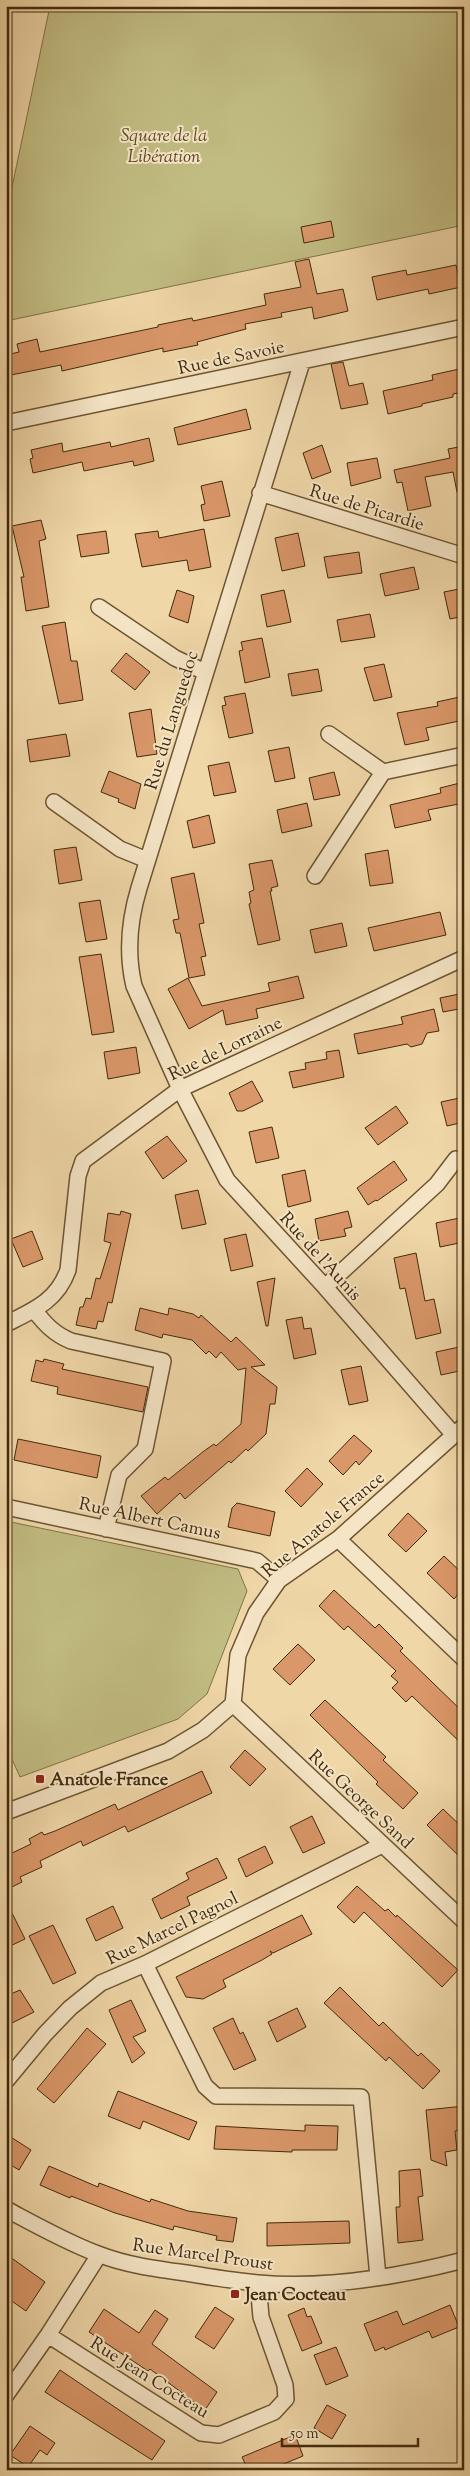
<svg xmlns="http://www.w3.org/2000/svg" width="470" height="2476" font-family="'Sorts Mill Goudy',serif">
	<rect width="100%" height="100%" fill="#f0d7a8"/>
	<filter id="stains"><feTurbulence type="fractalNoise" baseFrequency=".004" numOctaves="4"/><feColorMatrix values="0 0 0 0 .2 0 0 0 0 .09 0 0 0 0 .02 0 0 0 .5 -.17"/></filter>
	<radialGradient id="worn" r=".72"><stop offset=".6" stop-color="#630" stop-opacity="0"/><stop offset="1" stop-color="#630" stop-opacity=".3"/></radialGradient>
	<path fill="#c1bc82" stroke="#817347" d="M50 6H464V225L6 321V216Z
		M6 1521 238 1569 247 1591 207 1694 178 1719 20 1777 6 1746Z"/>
	<path fill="#da9769" stroke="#412a0c" d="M331 221 334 237 304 243 301 227Z
		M309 259 317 294 343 289 348 311 314 319 312 307 281 313 282 317 245 324 246 329 197 342 198 345 163 352V348L62 371 61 365 6 376V355L19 352 17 344 37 339 40 352 158 327V325L192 318 193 321 266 305 264 294 301 287 295 262Z
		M456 265 461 287 429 294 428 289 377 300 372 277 406 270 407 275Z
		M343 362 349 386 363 383 368 404 341 409 331 364Z
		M464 368V392L453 394V397L422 404V406L388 414 383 391 433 380 432 375Z
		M246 409 251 429 178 445 174 428Z
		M149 438 154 461 134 466 133 461 84 471 82 462 33 473 30 459 33 458 31 450 62 443 63 452 110 442 111 447Z
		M322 445 331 472 312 479 303 453Z
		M464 446V491L457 492 453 472 425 477 431 506 408 511 402 482 397 483 394 470 450 458 448 449Z
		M377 458 381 478 351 486 347 463Z
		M222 481 230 516 204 521 201 505 205 504 201 486Z
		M41 520 46 539 39 541 49 607 26 611 21 577H24L12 526Z
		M204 529 211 567 189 571 187 560 142 567 135 534 158 531 159 538Z
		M106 531 109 553 81 557 77 535Z
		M298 533 305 566 282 571 275 538Z
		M359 552 362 573 328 578 324 557Z
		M414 567 419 589 385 596 380 574Z
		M464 588V616L450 619 444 592Z
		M177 590 194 596 188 623 169 616Z
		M284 590 291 622 267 627 261 595Z
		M370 614 375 637 341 642 337 620Z
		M65 622 71 661H77L83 700 59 704 42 626Z
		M262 638 270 677 245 683 239 651 243 650 241 642Z
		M126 653 150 672 135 690 111 671Z
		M384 664 392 697 374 701 364 668Z
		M318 669 322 691 292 696 288 674Z
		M245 693 253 733 229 738 222 706 226 705 224 697Z
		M464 696V720L426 728 429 740 405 745 397 713 438 706 437 702Z
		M151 709 157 754 137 757 129 713Z
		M66 734 70 756 30 762 27 740Z
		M289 747 295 778 275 782 268 751Z
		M229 762 236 792 214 796 208 766Z
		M109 771 141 784 135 809 118 802 119 799 101 792Z
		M334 772 340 795 314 800 309 778Z
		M464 782V803L428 810 431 820 395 828 390 805 441 793 440 788Z
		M307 803 312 826 282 833 277 810Z
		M209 815 215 843 193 848 187 821Z
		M76 847 82 880 59 884 54 850Z
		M388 850 393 883 370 886 365 854Z
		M272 860 278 886 271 888 272 891H270L280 940 258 945 249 904 251 903 249 892 254 890 249 864Z
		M194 873 204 923 199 924 206 956 201 957 205 975 189 978 180 933H176L173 920 179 919 171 878Z
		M100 900 107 939 86 942 79 903Z
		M440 912 446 935 374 951 368 928Z
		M342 923 347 946 315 953 310 930Z
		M101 954 114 1032 92 1035 79 957Z
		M298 976 304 998 256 1009 258 1018 226 1025 223 1010 189 1029 168 989 188 978 202 1006 270 991 268 983Z
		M464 993V1008L443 1012 440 998Z
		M434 1009 439 1031 427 1033 422 1044 411 1047 407 1044 358 1054 354 1034 403 1024 401 1017Z
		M136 1047 140 1073 108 1079 104 1052Z
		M339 1050 344 1077 293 1088 289 1072 306 1069 305 1063 327 1059 326 1052Z
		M252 1081 263 1101 243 1111H237L229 1093Z
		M464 1097V1122L447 1126 441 1102Z
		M396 1106 408 1123 378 1145 365 1128Z
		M272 1127 279 1158 256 1163 249 1132Z
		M167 1136 187 1161 163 1179 145 1152Z
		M394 1161 407 1180 377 1201 376 1200 368 1205 357 1188Z
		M305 1170 311 1201 288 1207 282 1175Z
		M198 1190 206 1224 182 1229 175 1195Z
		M121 1211 131 1214 112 1303 108 1302 103 1322 98 1321 96 1329 76 1325 80 1307H83L86 1298 91 1299 96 1278 100 1279 111 1243 104 1241 108 1213 120 1215Z
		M348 1211 352 1227 344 1229 346 1236 319 1241 315 1219Z
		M464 1217V1242L440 1247 436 1223Z
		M32 1231 43 1259 23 1267 11 1239Z
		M246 1234 253 1266 231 1271 224 1239Z
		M416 1253 425 1301 434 1299 441 1333 416 1339 405 1288 400 1289 394 1258Z
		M275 1278 268 1326H266L257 1282Z
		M140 1308 168 1315 169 1308 193 1314 199 1318 201 1315 231 1342 236 1337 265 1365 251 1367 277 1387 275 1404H270L266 1434 248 1451 246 1449 231 1463 229 1461 185 1499 180 1493 157 1514 141 1496 165 1477 168 1480 204 1451 214 1444 216 1446 241 1424 246 1368 238 1370 221 1352 216 1358 209 1351 206 1354 192 1340 163 1334 162 1338 135 1330Z
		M302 1317 304 1329 311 1328 316 1354 294 1359 286 1320Z
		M464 1346V1370L441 1375 436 1352Z
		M44 1359 64 1364 62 1369 148 1387 143 1412 57 1394 58 1387 31 1381 36 1360 43 1362Z
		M361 1366 368 1401 349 1405 341 1370Z
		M354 1435 372 1451 359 1465 356 1461 343 1475 329 1461Z
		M18 1439 101 1456 97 1478 14 1460Z
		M307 1468 323 1484 301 1507 285 1491Z
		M237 1503 275 1512 270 1536 228 1527 232 1508Z
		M408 1513 427 1531 406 1552 388 1535Z
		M444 1556 464 1575V1588L454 1599 427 1573Z
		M334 1590 375 1628 379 1624 403 1648 400 1651 464 1713V1746L412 1696 406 1702 392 1688 398 1682 391 1676 396 1671 348 1626 344 1630 319 1606Z
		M298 1644 315 1660 290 1685 273 1669Z
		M325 1700 386 1757 383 1760 418 1793 403 1809 376 1784 378 1782 310 1715Z
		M245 1750 266 1769 250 1786 230 1767Z
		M202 1771 212 1793 128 1832 125 1826 83 1846 81 1841 40 1861 42 1867 20 1877 22 1882 6 1890V1845L10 1854 31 1844 29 1839 42 1832 44 1835 55 1831 115 1804 118 1810Z
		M443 1809 464 1829V1861L427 1825Z
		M312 1816 325 1843 303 1853 290 1827Z
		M265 1846 273 1863 246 1877 238 1859Z
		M217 1858 227 1878 187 1897 190 1905 161 1919 152 1899 189 1879 186 1873Z
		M357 1886 385 1911 388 1909 396 1917 397 1915 458 1970 442 1987 364 1912 354 1923 337 1907Z
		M6 1901 25 1939 6 1948Z
		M113 1906 123 1928 96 1941 86 1919Z
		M302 1915 312 1934 273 1953 270 1951 272 1954 262 1960 223 1980 226 1987 203 1999 186 1997 176 1977Z
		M53 1925 76 1973 53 1984 29 1936Z
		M340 1987 379 2026 383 2022 418 2056 421 2053 440 2071 423 2089 389 2057 386 2061 324 2003Z
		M20 1990 34 2012 12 2023 6 2011V1996Z
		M131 2000 146 2031 133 2037 145 2053 132 2063 109 2010Z
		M297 2008 306 2027 277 2042 268 2022Z
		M233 2018 240 2034 243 2032 256 2060 234 2070 213 2028Z
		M87 2028 106 2044 54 2103 37 2089Z
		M118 2091 197 2122 189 2140 143 2121 140 2129 108 2116Z
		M464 2106V2130L455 2131 457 2150 445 2152 447 2166 431 2160 426 2110Z
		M305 2125 338 2126 337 2150H292V2152L214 2149 216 2126 305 2131Z
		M6 2134 31 2150 19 2170 6 2162Z
		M49 2166 98 2187 99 2183 150 2202 151 2199 188 2211 237 2218 233 2242 216 2240 217 2236 174 2226 173 2230 115 2213 71 2196 70 2198 40 2185Z
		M420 2169 423 2196 418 2197 423 2240 398 2243 396 2207H400L399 2171Z
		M349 2221 350 2243 267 2246V2223Z
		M6 2254 45 2282 26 2311 6 2297Z
		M450 2305 459 2327 432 2338 429 2331 385 2350 384 2347 375 2351 364 2324 397 2311 403 2325Z
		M215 2307 234 2319 214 2349 195 2337Z
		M304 2308 307 2317 311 2316 322 2343 302 2351 288 2315Z
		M104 2309 139 2333 155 2310 168 2319 152 2344 217 2392 205 2410 150 2369 148 2371 89 2332Z
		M336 2347 348 2376 326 2385 314 2355Z
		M60 2370 165 2441 152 2460 45 2392Z
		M327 2405 346 2415 332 2439 314 2428Z
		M30 2426 55 2443 47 2455 40 2450 28 2467 10 2455Z
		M290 2437H296L303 2456 269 2470H248L242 2457Z"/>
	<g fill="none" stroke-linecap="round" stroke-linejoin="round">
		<defs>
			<path id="street" d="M302 362 139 888C129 921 126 952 134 986L180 1089 227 1180 325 1287 454 1435
				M6 423 464 327
				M260 493 464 556
				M99 607 175 658 205 672
				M329 734 383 772
				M54 802 120 849 147 860
				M315 876 383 772 464 755
				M325 1287 437 1184 456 1159
				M34 1310C45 1324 54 1334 71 1341L163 1361 145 1449 119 1475 106 1529
				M6 1324C34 1310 57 1301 68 1270L78 1176 83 1161 180 1089 464 958
				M6 1507 257 1561 279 1580
				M338 1539 464 1659
				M233 1704 464 1921
				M6 1812 168 1751 203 1730 233 1704 238 1655 256 1613 279 1580 338 1539 464 1426
				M145 1964 205 2086 216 2096 361 2097 378 2277
				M6 2081 45 2034 70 2008 101 1983 145 1964 382 1845
				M6 2209C36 2225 66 2242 98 2254 126 2265 156 2269 186 2273 210 2277 234 2281 258 2283 326 2289 398 2277 464 2260
				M48 2335 201 2433 219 2435 274 2412 286 2399 285 2385 261 2317 258 2283
				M6 2395 48 2335 99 2255"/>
		</defs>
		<use href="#street" stroke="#6d5533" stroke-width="18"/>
		<use href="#street" stroke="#f5e5c6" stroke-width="15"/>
		<defs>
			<path id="rail" d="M457 2470 464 2467"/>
		</defs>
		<use href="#rail" stroke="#412a0c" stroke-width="5.5"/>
		<use href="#rail" stroke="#f5e5c6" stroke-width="4" stroke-dasharray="11" stroke-linecap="butt"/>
	</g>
	<g fill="#8f2418" stroke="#f5e5c6" stroke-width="2">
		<rect x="35" y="1774" width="10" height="10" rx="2.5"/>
		<rect x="230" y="2289" width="10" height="10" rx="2.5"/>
	</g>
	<g text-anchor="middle" stroke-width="4" stroke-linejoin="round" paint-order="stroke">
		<g font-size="18" font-style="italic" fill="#5b4724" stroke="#f5e5c6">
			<text x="164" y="141">Square de la<tspan x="164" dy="21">Libération</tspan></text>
		</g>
		<g font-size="18" fill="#412a0c" stroke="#f5e5c6">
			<text transform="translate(231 357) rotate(-12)" y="6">Rue de Savoie</text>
			<text transform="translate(367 507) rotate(17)" y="6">Rue de Picardie</text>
			<text transform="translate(171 720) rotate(-73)" y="6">Rue du Languedoc</text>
			<text transform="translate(225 1048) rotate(-26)" y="6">Rue de Lorraine</text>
			<text transform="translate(321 1256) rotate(48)" y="6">Rue de l'Aunis</text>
			<text transform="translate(150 1518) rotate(12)" y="6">Rue Albert Camus</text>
			<text transform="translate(323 1524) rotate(-40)" y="6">Rue Anatole France</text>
			<text transform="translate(361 1799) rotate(43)" y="6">Rue George Sand</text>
			<text transform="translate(172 1928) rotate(-26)" y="6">Rue Marcel Pagnol</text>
			<text transform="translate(203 2254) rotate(8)" y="6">Rue Marcel Proust</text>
			<text transform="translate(150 2377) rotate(32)" y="6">Rue Jean Cocteau</text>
		</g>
		<g font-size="18" font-weight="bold" fill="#412a0c" stroke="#f5e5c6" text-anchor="start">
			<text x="50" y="1785">Anatole France</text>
			<text x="245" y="2300">Jean Cocteau</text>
		</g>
	</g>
	<rect width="470" height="2476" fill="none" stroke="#f0d7a8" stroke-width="25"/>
	<rect x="8" y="8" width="455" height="2461" fill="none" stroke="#412a0c" stroke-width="2.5"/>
	<rect x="12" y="12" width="445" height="2451" fill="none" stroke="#412a0c"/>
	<path d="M282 2438v8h136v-8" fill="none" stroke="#412a0c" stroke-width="2.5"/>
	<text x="290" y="2438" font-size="15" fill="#412a0c" stroke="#f5e5c6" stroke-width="4" paint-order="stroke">50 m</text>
	<rect width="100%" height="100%" filter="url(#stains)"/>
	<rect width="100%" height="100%" fill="url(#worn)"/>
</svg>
